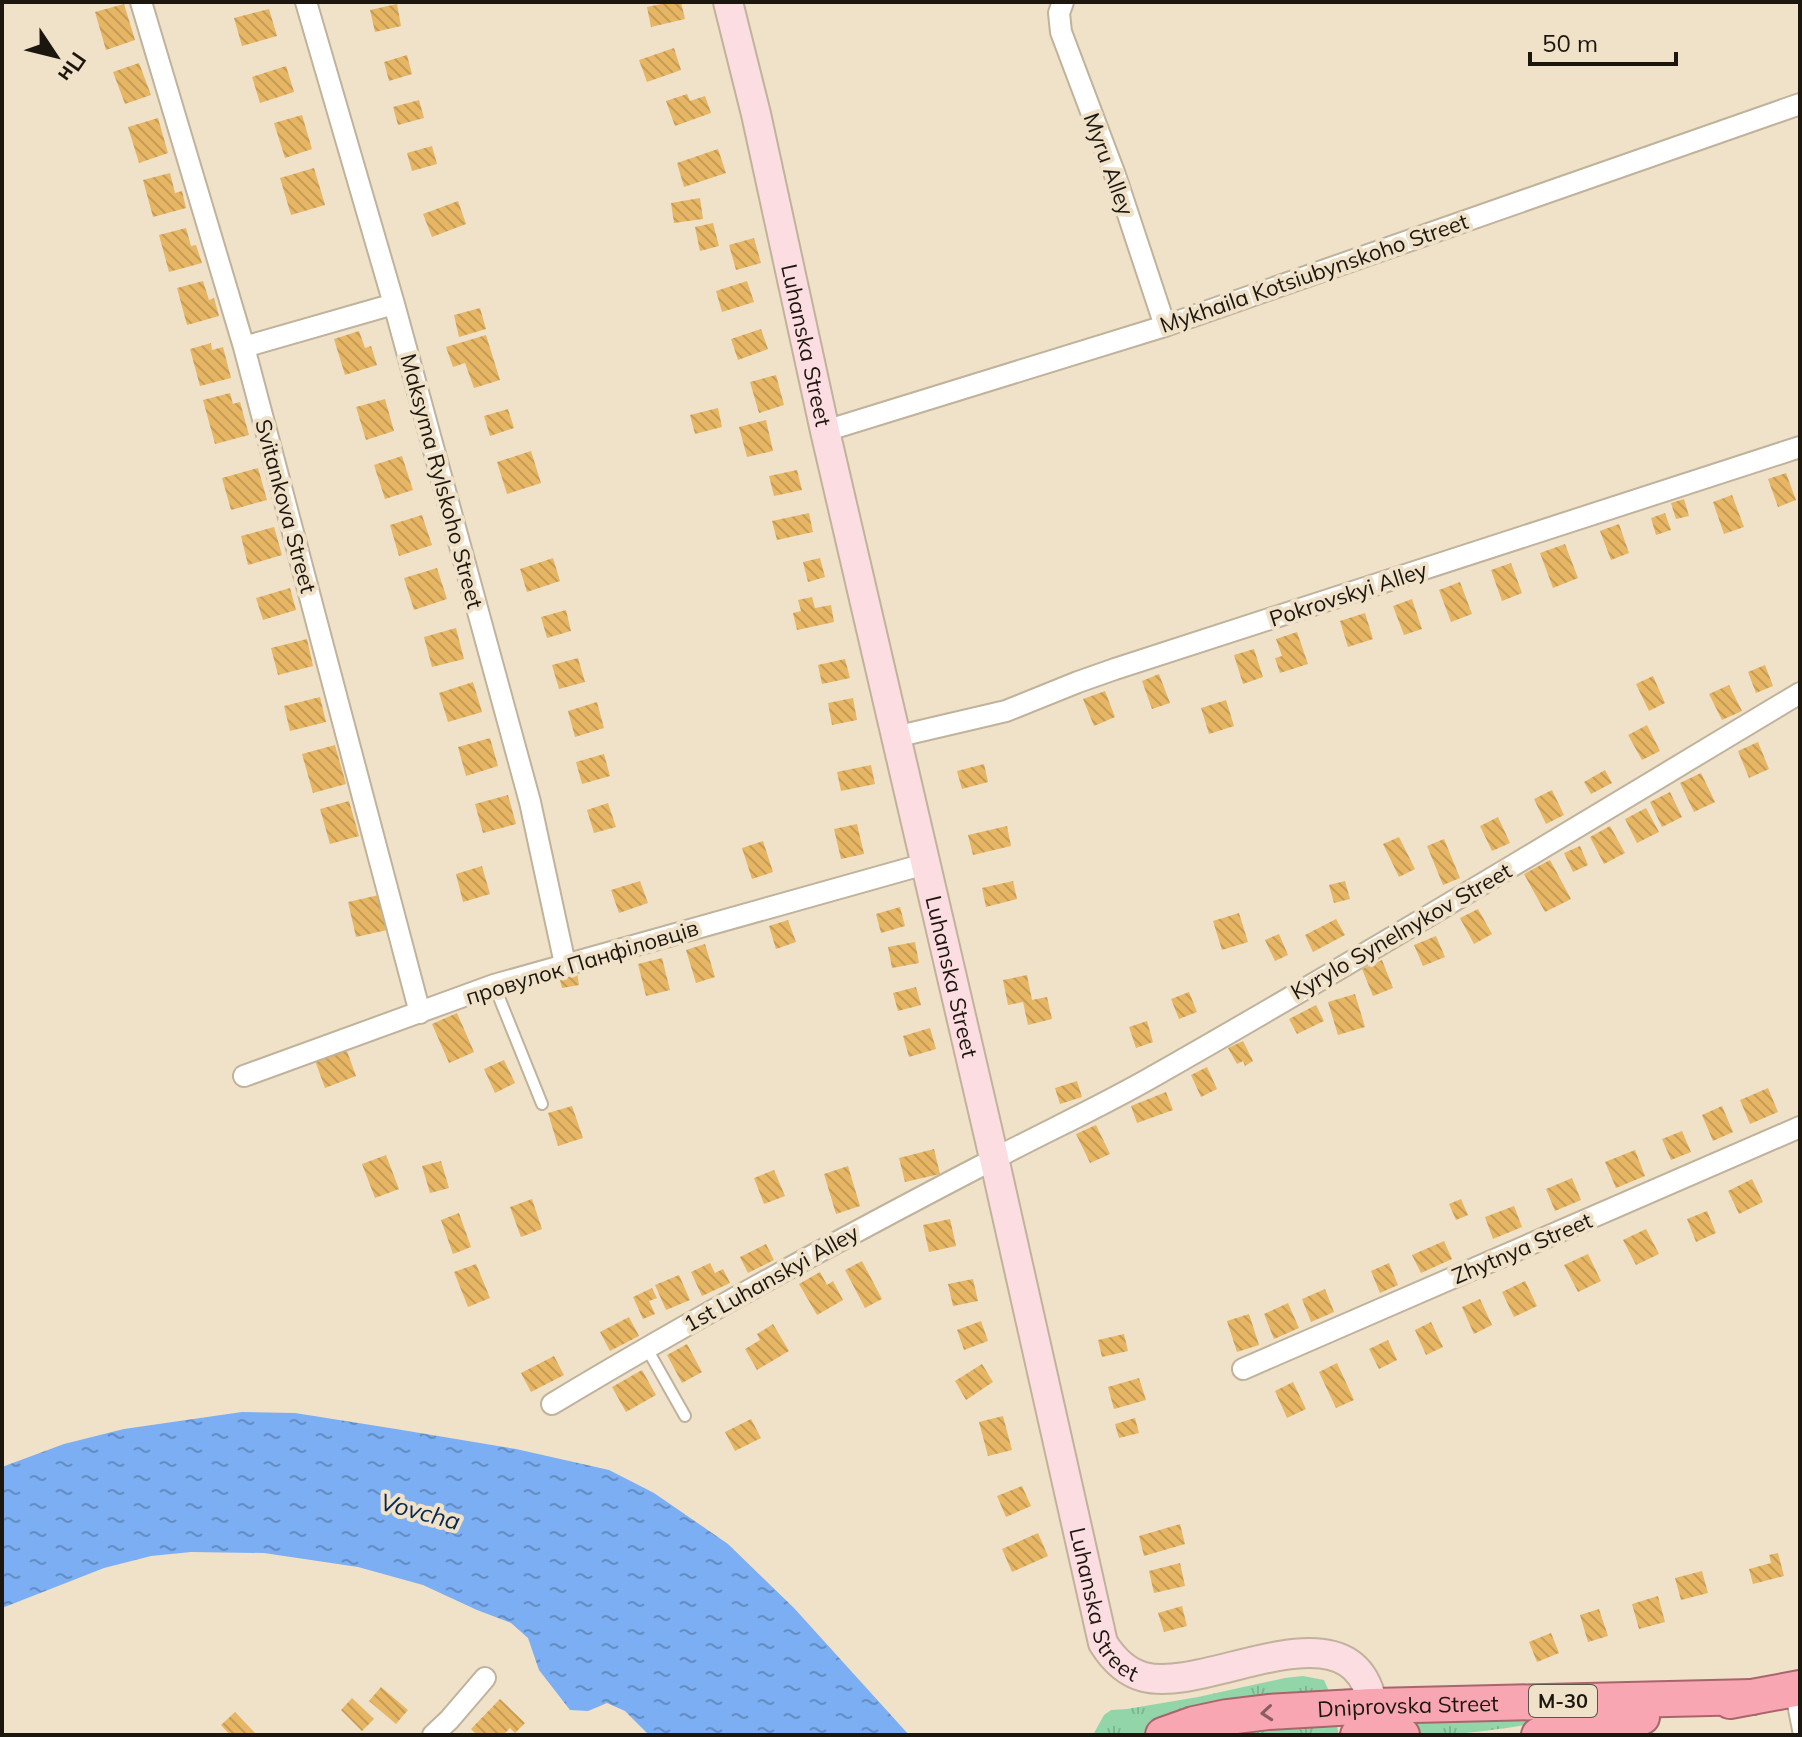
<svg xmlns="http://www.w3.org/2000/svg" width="1802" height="1737" font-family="Mulish,sans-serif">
	<defs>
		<pattern id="grass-tufts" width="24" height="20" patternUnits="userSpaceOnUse" patternTransform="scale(2)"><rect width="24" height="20" fill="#92d5a9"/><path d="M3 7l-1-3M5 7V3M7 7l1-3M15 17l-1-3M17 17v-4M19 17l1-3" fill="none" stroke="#7db690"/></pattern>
		<pattern id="water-ripples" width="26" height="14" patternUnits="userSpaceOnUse" patternTransform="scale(2)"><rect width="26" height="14" fill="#7baef3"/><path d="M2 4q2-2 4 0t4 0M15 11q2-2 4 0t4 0" fill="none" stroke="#648dc3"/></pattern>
		<pattern id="building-back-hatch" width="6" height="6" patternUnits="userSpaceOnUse" patternTransform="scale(2)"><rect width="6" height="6" fill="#e6b665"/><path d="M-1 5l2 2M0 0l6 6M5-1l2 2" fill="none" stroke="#c59c56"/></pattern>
	</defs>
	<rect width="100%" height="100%" fill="#f0e1c9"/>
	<path fill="url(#grass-tufts)" d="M1303 1676 1324 1680 1328 1689 1329 1699 1150 1735H1093L1104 1715 1111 1710 1127 1709 1198 1697 1285 1678Z
		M1588 1713C1531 1724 1475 1736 1417 1735L1403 1719Z
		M1331 1723 1337 1726 1339 1735H1229L1254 1730Z"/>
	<path fill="url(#water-ripples)" d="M242 1412 295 1413 396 1429 516 1449 609 1470 654 1493 728 1544 794 1608 909 1735H649L625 1711 607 1703 588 1711 570 1710 539 1670 528 1638 511 1623 477 1610 423 1585 358 1567 264 1553 191 1552 151 1556 104 1568 2 1608V1467L64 1444 124 1429Z"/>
	<path fill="url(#building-back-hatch)" d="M671 2H681L685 19 651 27 647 7Z
		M124 4 135 40 106 50 95 12Z
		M397 4 401 26 375 32 370 10Z
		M269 9 277 36 242 46 234 18Z
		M674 48 681 70 647 82 639 60Z
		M407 55 412 74 389 81 384 62Z
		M139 63 151 95 125 104 113 72Z
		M286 66 294 92 260 103 252 77Z
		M687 94 690 101 705 96 711 113 675 126 666 101Z
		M419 100 424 118 398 125 393 107Z
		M302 115 312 149 285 158 274 123Z
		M158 118 168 153 139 163 128 127Z
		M432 146 437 164 412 171 407 153Z
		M718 149 726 173 684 187 677 163Z
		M314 168 325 205 291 215 280 178Z
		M170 173 175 193 182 191 186 208 153 217 143 180Z
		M700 198 703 219 674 223 671 203Z
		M458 201 466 224 432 237 423 214Z
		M713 223 719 246 700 251 695 227Z
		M186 228 191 246 196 245 202 263 169 272 159 235Z
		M754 238 761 263 736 270 729 245Z
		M203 281 209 300 214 298 219 316 187 325 177 288Z
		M747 281 754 302 722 312 716 291Z
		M480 308 486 329 459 337 454 315Z
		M761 329 768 349 738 360 731 339Z
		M359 331 365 348 371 346 377 365 345 375 334 339Z
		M486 335 500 380 474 388 465 363 453 367 446 347Z
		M211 343 212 350 223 347 231 378 200 386 190 349Z
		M776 375 784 405 759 413 750 382Z
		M230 393 233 404 240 402 249 435 215 444 203 400Z
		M385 399 394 431 366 440 356 407Z
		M718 408 722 427 695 434 690 415Z
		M508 409 514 428 490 436 484 416Z
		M766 420 773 451 747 457 739 427Z
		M531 451 541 483 507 494 497 462Z
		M402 456 413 490 385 499 374 465Z
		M258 468 267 500 231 510 222 478Z
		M797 470 802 490 774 496 769 476Z
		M1786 473 1796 500 1778 507 1768 479Z
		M1732 495 1744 527 1724 534 1713 502Z
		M1684 499 1689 516 1676 519 1671 503Z
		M809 513 813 532 777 540 772 521Z
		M1665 513 1671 530 1656 535 1651 518Z
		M422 515 432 545 399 556 390 525Z
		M1619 524 1629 553 1611 560 1600 531Z
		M274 527 282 555 248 565 241 536Z
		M1565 544 1578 578 1553 588 1540 553Z
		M553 558 560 581 527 592 520 569Z
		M820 558 825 577 808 582 803 562Z
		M1511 563 1522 593 1502 601 1491 570Z
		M437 568 447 599 414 610 404 578Z
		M1460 582 1472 614 1451 622 1439 590Z
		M290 588 296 610 263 620 256 598Z
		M812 597 815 608 831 605 834 622 797 630 793 613 801 611 798 600Z
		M1412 599 1422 629 1404 635 1393 606Z
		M566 610 571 631 547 638 541 617Z
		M1365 613 1373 639 1348 647 1340 621Z
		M456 628 464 659 432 667 424 637Z
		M1297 632 1308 664 1280 673 1275 658 1282 656 1276 639Z
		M307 639 313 666 278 675 271 648Z
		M1254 649 1263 677 1243 684 1234 655Z
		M578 658 585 682 559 689 552 665Z
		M845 659 850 678 822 684 818 665Z
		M1765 665 1773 686 1756 693 1748 672Z
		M1159 674 1170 703 1152 709 1142 681Z
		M1653 676 1665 703 1649 711 1636 684Z
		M473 682 482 712 448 722 439 693Z
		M1729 685 1742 711 1722 720 1709 694Z
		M1105 691 1115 717 1094 726 1083 699Z
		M320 697 326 722 290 731 284 706Z
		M853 698 857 720 832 725 828 703Z
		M1226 700 1234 726 1209 734 1201 708Z
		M597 702 604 728 575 737 568 711Z
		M1647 725 1660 751 1642 760 1628 735Z
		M490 738 498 766 466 776 458 747Z
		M1758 742 1769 769 1749 778 1738 751Z
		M335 745 346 784 313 793 302 754Z
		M604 754 610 776 582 784 576 762Z
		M984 764 988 782 962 789 957 771Z
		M871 765 875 784 841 791 837 772Z
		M1605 770 1612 783 1591 794 1584 782Z
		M1701 773 1715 802 1694 812 1680 783Z
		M1552 790 1564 815 1546 824 1534 799Z
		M1670 792 1682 817 1662 827 1650 802Z
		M508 795 516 824 483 833 475 804Z
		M349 801 359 836 330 844 320 809Z
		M608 803 616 827 594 833 587 810Z
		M1646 808 1659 832 1637 843 1625 819Z
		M1498 817 1510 843 1492 851 1480 826Z
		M857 824 864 854 841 859 834 829Z
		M1007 826 1011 846 973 855 968 835Z
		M1610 826 1625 853 1604 864 1590 837Z
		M1399 837 1415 869 1399 877 1383 844Z
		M1444 839 1460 878 1443 885 1427 846Z
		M763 841 773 872 752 879 742 848Z
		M1580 846 1588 865 1573 872 1564 853Z
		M1550 860 1571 899 1545 912 1524 874Z
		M482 866 490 894 463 902 456 874Z
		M640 881 648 903 619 913 611 890Z
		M1013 881 1017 899 986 907 982 888Z
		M1345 881 1350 899 1334 903 1329 885Z
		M379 895 387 930 356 937 348 902Z
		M900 907 905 926 881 933 876 914Z
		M1478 909 1492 934 1474 944 1460 918Z
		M1239 913 1248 942 1222 950 1213 921Z
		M1336 919 1345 935 1313 952 1305 935Z
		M788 920 796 942 776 949 769 926Z
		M1279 934 1288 955 1275 961 1265 940Z
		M1436 936 1445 957 1423 966 1414 945Z
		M915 942 919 963 892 968 888 947Z
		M705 944 715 977 696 983 686 950Z
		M662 958 670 990 646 996 638 964Z
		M1382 960 1393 988 1373 996 1362 969Z
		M576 967 579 985 562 988 558 972Z
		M1027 975 1032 1000 1047 997 1052 1019 1028 1025 1023 1002 1008 1005 1003 980Z
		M916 987 921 1005 898 1011 893 993Z
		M1189 992 1197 1012 1179 1019 1171 999Z
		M1355 994 1365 1027 1338 1035 1328 1002Z
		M1316 1005 1324 1021 1297 1034 1289 1019Z
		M457 1013 474 1052 449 1063 432 1024Z
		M1147 1021 1153 1042 1136 1048 1129 1027Z
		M930 1028 936 1049 909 1057 903 1036Z
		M1243 1041 1253 1061 1245 1066 1243 1061 1237 1064 1228 1048Z
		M344 1043 356 1076 325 1088 313 1055Z
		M504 1060 515 1083 495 1093 484 1069Z
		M1207 1067 1217 1089 1201 1097 1191 1075Z
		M1077 1081 1082 1097 1060 1104 1055 1088Z
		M1768 1088 1778 1112 1750 1124 1740 1100Z
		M1166 1092 1173 1110 1137 1123 1131 1106Z
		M572 1106 583 1138 558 1146 548 1113Z
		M1722 1106 1733 1132 1713 1141 1702 1115Z
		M1096 1125 1110 1154 1090 1163 1076 1134Z
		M1682 1131 1691 1152 1671 1160 1662 1139Z
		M934 1149 940 1174 905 1182 899 1158Z
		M1635 1150 1645 1176 1616 1188 1605 1162Z
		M386 1155 399 1189 375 1198 362 1164Z
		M441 1161 449 1188 430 1193 422 1166Z
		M848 1166 860 1206 836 1214 824 1174Z
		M774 1170 785 1196 764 1204 754 1178Z
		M1572 1178 1581 1200 1555 1211 1546 1189Z
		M1752 1179 1763 1202 1739 1214 1728 1191Z
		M532 1199 542 1229 521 1237 510 1207Z
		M1461 1199 1468 1215 1456 1220 1449 1204Z
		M1514 1206 1522 1227 1493 1239 1485 1217Z
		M1707 1211 1716 1233 1696 1242 1687 1219Z
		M459 1213 471 1247 453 1254 441 1220Z
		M950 1219 956 1246 929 1252 923 1225Z
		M1646 1229 1659 1254 1636 1265 1623 1240Z
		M1444 1241 1452 1259 1421 1273 1412 1255Z
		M766 1244 774 1260 748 1273 740 1257Z
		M1588 1254 1601 1281 1578 1292 1564 1265Z
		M862 1261 882 1299 865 1308 845 1270Z
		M710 1263 715 1273 723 1269 730 1283 702 1296 691 1272Z
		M1389 1263 1398 1285 1380 1293 1371 1271Z
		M476 1264 490 1298 468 1307 454 1272Z
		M820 1272 827 1285 833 1281 843 1300 817 1315 799 1284Z
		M679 1275 690 1300 666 1310 655 1285Z
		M973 1279 978 1301 953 1306 948 1284Z
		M1525 1281 1537 1306 1514 1317 1502 1292Z
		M652 1288 657 1298 649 1301 655 1314 643 1319 633 1297Z
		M1325 1289 1334 1312 1311 1322 1302 1299Z
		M1480 1299 1492 1325 1474 1334 1462 1307Z
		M1288 1303 1299 1328 1274 1339 1264 1314Z
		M1249 1314 1259 1345 1237 1352 1227 1321Z
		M629 1317 639 1336 610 1351 600 1332Z
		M981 1321 988 1341 964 1350 957 1330Z
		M1431 1322 1443 1347 1426 1355 1415 1330Z
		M773 1324 789 1351 757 1370 745 1349 760 1340 757 1334Z
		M1124 1334 1128 1351 1102 1357 1098 1340Z
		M1388 1340 1397 1360 1379 1369 1369 1349Z
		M687 1344 702 1372 682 1383 667 1355Z
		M554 1356 564 1375 531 1392 521 1373Z
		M1337 1363 1354 1400 1336 1408 1319 1372Z
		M982 1364 993 1382 966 1400 955 1381Z
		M642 1370 656 1395 626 1412 612 1387Z
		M1139 1378 1146 1400 1114 1409 1108 1387Z
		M1293 1382 1306 1409 1287 1418 1275 1391Z
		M1003 1416 1012 1450 988 1456 979 1422Z
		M1135 1418 1139 1433 1119 1438 1115 1424Z
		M751 1419 761 1438 735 1451 725 1432Z
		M1022 1486 1031 1506 1006 1517 997 1496Z
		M1180 1524 1185 1544 1144 1556 1139 1536Z
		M1038 1533 1048 1556 1012 1572 1002 1549Z
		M1778 1553 1784 1576 1753 1584 1749 1569 1771 1563 1769 1555Z
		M1180 1563 1185 1586 1154 1593 1149 1571Z
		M1702 1571 1708 1593 1681 1600 1675 1578Z
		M1658 1596 1665 1622 1639 1629 1632 1604Z
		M1182 1606 1187 1626 1164 1632 1158 1613Z
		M1599 1609 1608 1636 1588 1642 1580 1615Z
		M1551 1633 1559 1653 1537 1662 1529 1642Z
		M381 1687 408 1710 396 1724 369 1701Z
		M352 1698 374 1719 362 1731 341 1710Z
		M500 1699 525 1723 515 1733 510 1728 503 1735H477L471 1729Z
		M235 1712 257 1735H230L221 1725Z"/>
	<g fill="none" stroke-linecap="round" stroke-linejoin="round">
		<defs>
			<path id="service" d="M494 985 542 1104
				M646 1347 685 1416
				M1791 1694 1799 1735"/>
			<path id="minor" d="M141 2 244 347 420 1013
				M306 2 394 304 530 802 565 964
				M1063 2 1059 13 1061 32 1115 175 1165 326
				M244 347 394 304
				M825 431 1165 326 1800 104
				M895 737 1006 711 1078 682 1115 669 1800 447
				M244 1076 494 985 925 864
				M1243 1369 1800 1127
				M552 1404C696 1317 844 1237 994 1159 1047 1131 1102 1106 1154 1076 1372 952 1585 822 1800 693
				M433 1735 449 1720 485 1678"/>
			<g id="secondary">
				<path id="s1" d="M728 2 756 114 825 431 994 1158 1103 1643C1113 1659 1125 1672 1144 1677 1209 1694 1353 1596 1373 1706"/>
			</g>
			<g id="trunk">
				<path d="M1730 1701 1800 1688"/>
				<path d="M1373 1706 1389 1725 1402 1735"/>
				<path id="s2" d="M1163 1735 1194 1724 1227 1717 1268 1712 1373 1706 1752 1697"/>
				<path d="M1358 1735 1368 1719 1373 1706"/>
				<path d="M1539 1735 1642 1717"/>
			</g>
		</defs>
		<use href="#service" stroke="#c0b29b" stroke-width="14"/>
		<use href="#minor" stroke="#c0b29b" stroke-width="24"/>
		<use href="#secondary" stroke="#c0b29b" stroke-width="32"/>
		<use href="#trunk" stroke="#a9656c" stroke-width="38"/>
		<use href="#service" stroke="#fff" stroke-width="10"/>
		<use href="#minor" stroke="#fff" stroke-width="20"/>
		<use href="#secondary" stroke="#fcdde2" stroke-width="28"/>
		<use href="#trunk" stroke="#f7a6b2" stroke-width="34"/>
	</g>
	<defs><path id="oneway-chevron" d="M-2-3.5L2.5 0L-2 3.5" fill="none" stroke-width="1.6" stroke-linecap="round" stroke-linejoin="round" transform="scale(2)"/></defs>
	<use stroke="#8a5e60" href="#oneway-chevron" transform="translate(1267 1713) rotate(175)"/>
	<g text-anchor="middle" stroke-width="8" stroke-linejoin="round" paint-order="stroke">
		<rect fill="#f0e1c9" stroke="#5c5446" stroke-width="2" x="1529" y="1685" width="68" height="32" rx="6"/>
		<g font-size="20" font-weight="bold" fill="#1c170e">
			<text x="1563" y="1708">М-30</text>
		</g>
		<g font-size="22" fill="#1c170e" stroke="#f0e1c9">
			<text transform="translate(1109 164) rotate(70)" y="8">Myru Alley</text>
			<text transform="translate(1314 273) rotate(-19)" y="8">Mykhaila Kotsiubynskoho Street</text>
			<text dy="8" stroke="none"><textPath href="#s1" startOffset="352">Luhanska Street</textPath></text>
			<text transform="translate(442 481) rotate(75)" y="8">Maksyma Rylskoho Street</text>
			<text transform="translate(286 506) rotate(75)" y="8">Svitankova Street</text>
			<text transform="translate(1348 594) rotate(-18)" y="8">Pokrovskyi Alley</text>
			<text transform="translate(1401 931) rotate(-30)" y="8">Kyrylo Synelnykov Street</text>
			<text transform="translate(582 962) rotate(-17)" y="8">провулок Панфіловців</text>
			<text dy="8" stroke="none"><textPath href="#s1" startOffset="1000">Luhanska Street</textPath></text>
			<text transform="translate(1522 1248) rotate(-23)" y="8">Zhytnya Street</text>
			<text transform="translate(771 1278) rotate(-29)" y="8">1st Luhanskyi Alley</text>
			<text dy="8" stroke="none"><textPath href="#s1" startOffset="1648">Luhanska Street</textPath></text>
			<text dy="8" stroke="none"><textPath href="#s2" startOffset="248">Dniprovska Street</textPath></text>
		</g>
		<g font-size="24" font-style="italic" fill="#062852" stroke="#f0e1c9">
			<text transform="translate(420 1512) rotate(15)" y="8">Vovcha</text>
		</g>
	</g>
	<rect width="1802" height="1737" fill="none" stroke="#1c170e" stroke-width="8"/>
	<g transform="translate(56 56) rotate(125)" stroke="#f0e1c9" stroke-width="6" paint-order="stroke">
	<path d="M0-6L14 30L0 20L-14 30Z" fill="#1c170e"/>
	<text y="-12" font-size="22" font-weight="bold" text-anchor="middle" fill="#1c170e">Пн</text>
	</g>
	<path d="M1530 52v12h146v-12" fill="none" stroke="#1c170e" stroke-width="4"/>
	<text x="1542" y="52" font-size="24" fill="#1c170e" stroke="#f0e1c9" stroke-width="6" paint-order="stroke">50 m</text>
</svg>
